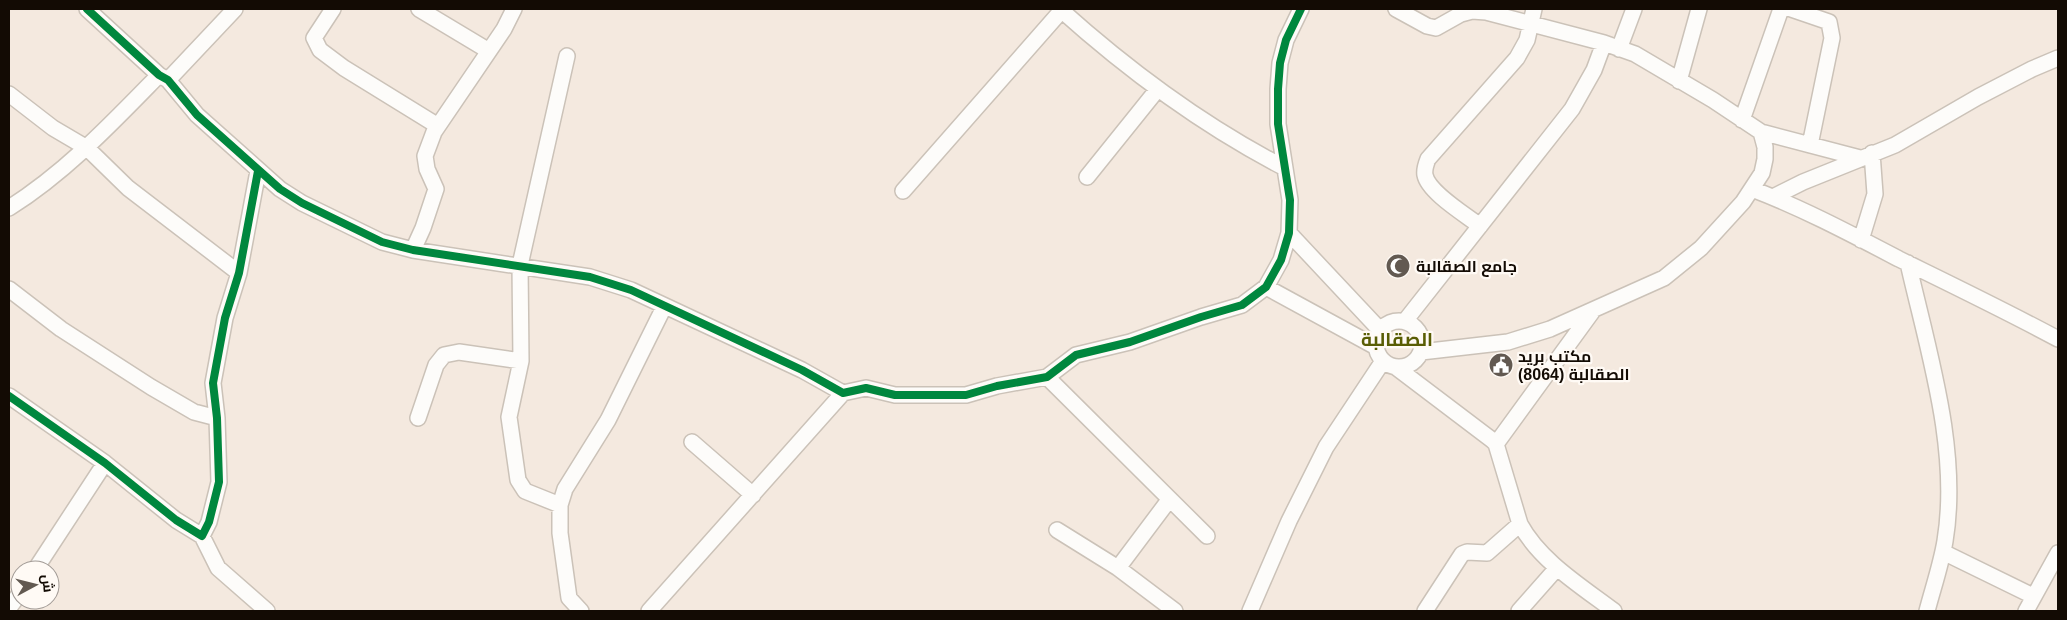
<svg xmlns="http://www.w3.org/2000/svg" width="2067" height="620" font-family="Arial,Cairo,sans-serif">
	<rect width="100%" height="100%" fill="#f4e9df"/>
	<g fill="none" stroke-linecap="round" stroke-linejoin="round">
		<defs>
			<path id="minor" d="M87 9 159 75 168 80 197 115 280 189 302 203 382 242 413 250 590 277 631 290 802 370 843 393 866 388 895 395H966L997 386 1047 377 1076 355 1130 342 1201 317 1242 305 1266 287 1281 260 1289 233 1290 200 1278 124V89L1280 63 1286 40 1301 9
				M333 9 314 38 320 50 344 68 438 126
				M419 9 489 51
				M1060 9C1128 70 1202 125 1283 167
				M1396 9 1427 26 1436 28 1461 14 1472 11 1486 12 1604 43 1635 54 1713 100 1761 132 1860 158
				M1791 9 1829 22 1832 38 1810 145
				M1619 49 1634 9
				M168 80 235 9
				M1679 81 1699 9
				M9 94 53 128 87 148 128 188 239 273
				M1742 120 1781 9
				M1087 177 1157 90
				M1752 189C1802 208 1851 234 1899 259 1952 285 2006 311 2058 339
				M903 191 1062 10
				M1773 197 1803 182 1895 145 1978 97 2032 69 2058 58
				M9 208C66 172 112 123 159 75
				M1480 226C1466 215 1428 192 1425 175 1424 170 1426 164 1428 159L1517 58 1527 40 1534 9
				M1289 233 1380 330
				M1861 240 1875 194 1872 153
				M413 250 423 228 436 189 427 169 425 156 434 132 504 29 514 9
				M1908 263C1928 351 1960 450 1945 541 1941 565 1933 588 1927 611
				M1266 287 1376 347
				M9 289 61 329 151 387 194 412 217 418
				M1376 344a23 23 0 1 1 46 0a23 23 0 1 1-46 0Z
				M1405 321 1572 109 1594 70 1604 43
				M1421 352 1508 342 1550 329 1664 278 1701 248 1743 202 1762 173 1765 159V147L1761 132
				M1397 368 1492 440 1496 444 1520 524C1540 561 1581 586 1614 611
				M1047 377 1207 536
				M9 396 105 463 176 520 202 536 209 522 219 482 217 418 213 383 225 318 239 273 258 171
				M418 418 436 365 444 355 459 352 521 361
				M692 442 753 495
				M1496 444 1592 312
				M560 505 525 491 518 480 509 417 521 361 520 265 567 56
				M1057 530 1118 568 1175 611
				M202 536 218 568 267 611
				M1943 552 2033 596
				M1118 568 1169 500
				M35 570 105 463
				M9 608 20 593
				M581 611 569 598 560 533V505L565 489 608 420 664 307
				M649 611 843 393
				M1250 611 1289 521 1326 447 1383 361
				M1425 611 1462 554 1467 552 1487 553 1520 524
				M1519 611 1557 568
				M2026 611 2058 553"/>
		</defs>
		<use href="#minor" stroke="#cbc2b8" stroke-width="18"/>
		<use href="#minor" stroke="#fdfcfa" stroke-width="15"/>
		<defs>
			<path id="cycleway" d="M87 9 159 75 168 80 197 115 280 189 302 203 382 242 413 250 590 277 631 290 802 370 843 393 866 388 895 395H966L997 386 1047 377 1076 355 1130 342 1201 317 1242 305 1266 287 1281 260 1289 233 1290 200 1278 124V89L1280 63 1286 40 1301 9
				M9 396 105 463 176 520 202 536 209 522 219 482 217 418 213 383 225 318 239 273 258 171"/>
		</defs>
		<use href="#cycleway" stroke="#fffaf5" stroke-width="11"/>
		<use href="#cycleway" stroke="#00873e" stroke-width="8"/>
	</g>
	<defs>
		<symbol id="mosque-disc" viewBox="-11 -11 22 22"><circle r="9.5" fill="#625951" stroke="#fffaf5"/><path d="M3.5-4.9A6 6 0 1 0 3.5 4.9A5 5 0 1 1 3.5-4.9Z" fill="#fff"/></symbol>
		<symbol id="civic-disc" viewBox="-11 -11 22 22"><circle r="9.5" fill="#625951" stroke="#fffaf5"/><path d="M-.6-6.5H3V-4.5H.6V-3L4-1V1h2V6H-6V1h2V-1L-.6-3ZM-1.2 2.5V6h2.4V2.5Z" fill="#fff"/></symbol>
	</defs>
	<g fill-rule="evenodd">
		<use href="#mosque-disc" x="1384" y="252" width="28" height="28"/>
		<use href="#civic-disc" x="1487" y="351" width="28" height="28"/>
	</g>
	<g text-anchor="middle" stroke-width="4.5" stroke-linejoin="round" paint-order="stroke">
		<g font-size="16" font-weight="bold" fill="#130b04" stroke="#fffaf5" text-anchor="start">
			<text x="1416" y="272">جامع الصقالبة</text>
			<text x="1518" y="362">مكتب بريد<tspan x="1518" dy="18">الصقالبة (8064)</tspan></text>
		</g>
		<g font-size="19" font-weight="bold" fill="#595d04" stroke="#fffaf5">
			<text x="1397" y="346">الصقالبة</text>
		</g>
	</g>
	<rect width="2067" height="620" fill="none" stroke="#130b04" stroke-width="20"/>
	<g transform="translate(35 585) rotate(83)"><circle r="24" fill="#fffaf5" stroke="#a19a95"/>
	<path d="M0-4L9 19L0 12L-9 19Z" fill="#625951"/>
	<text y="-8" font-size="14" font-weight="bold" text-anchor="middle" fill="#130b04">ش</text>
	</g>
</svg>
